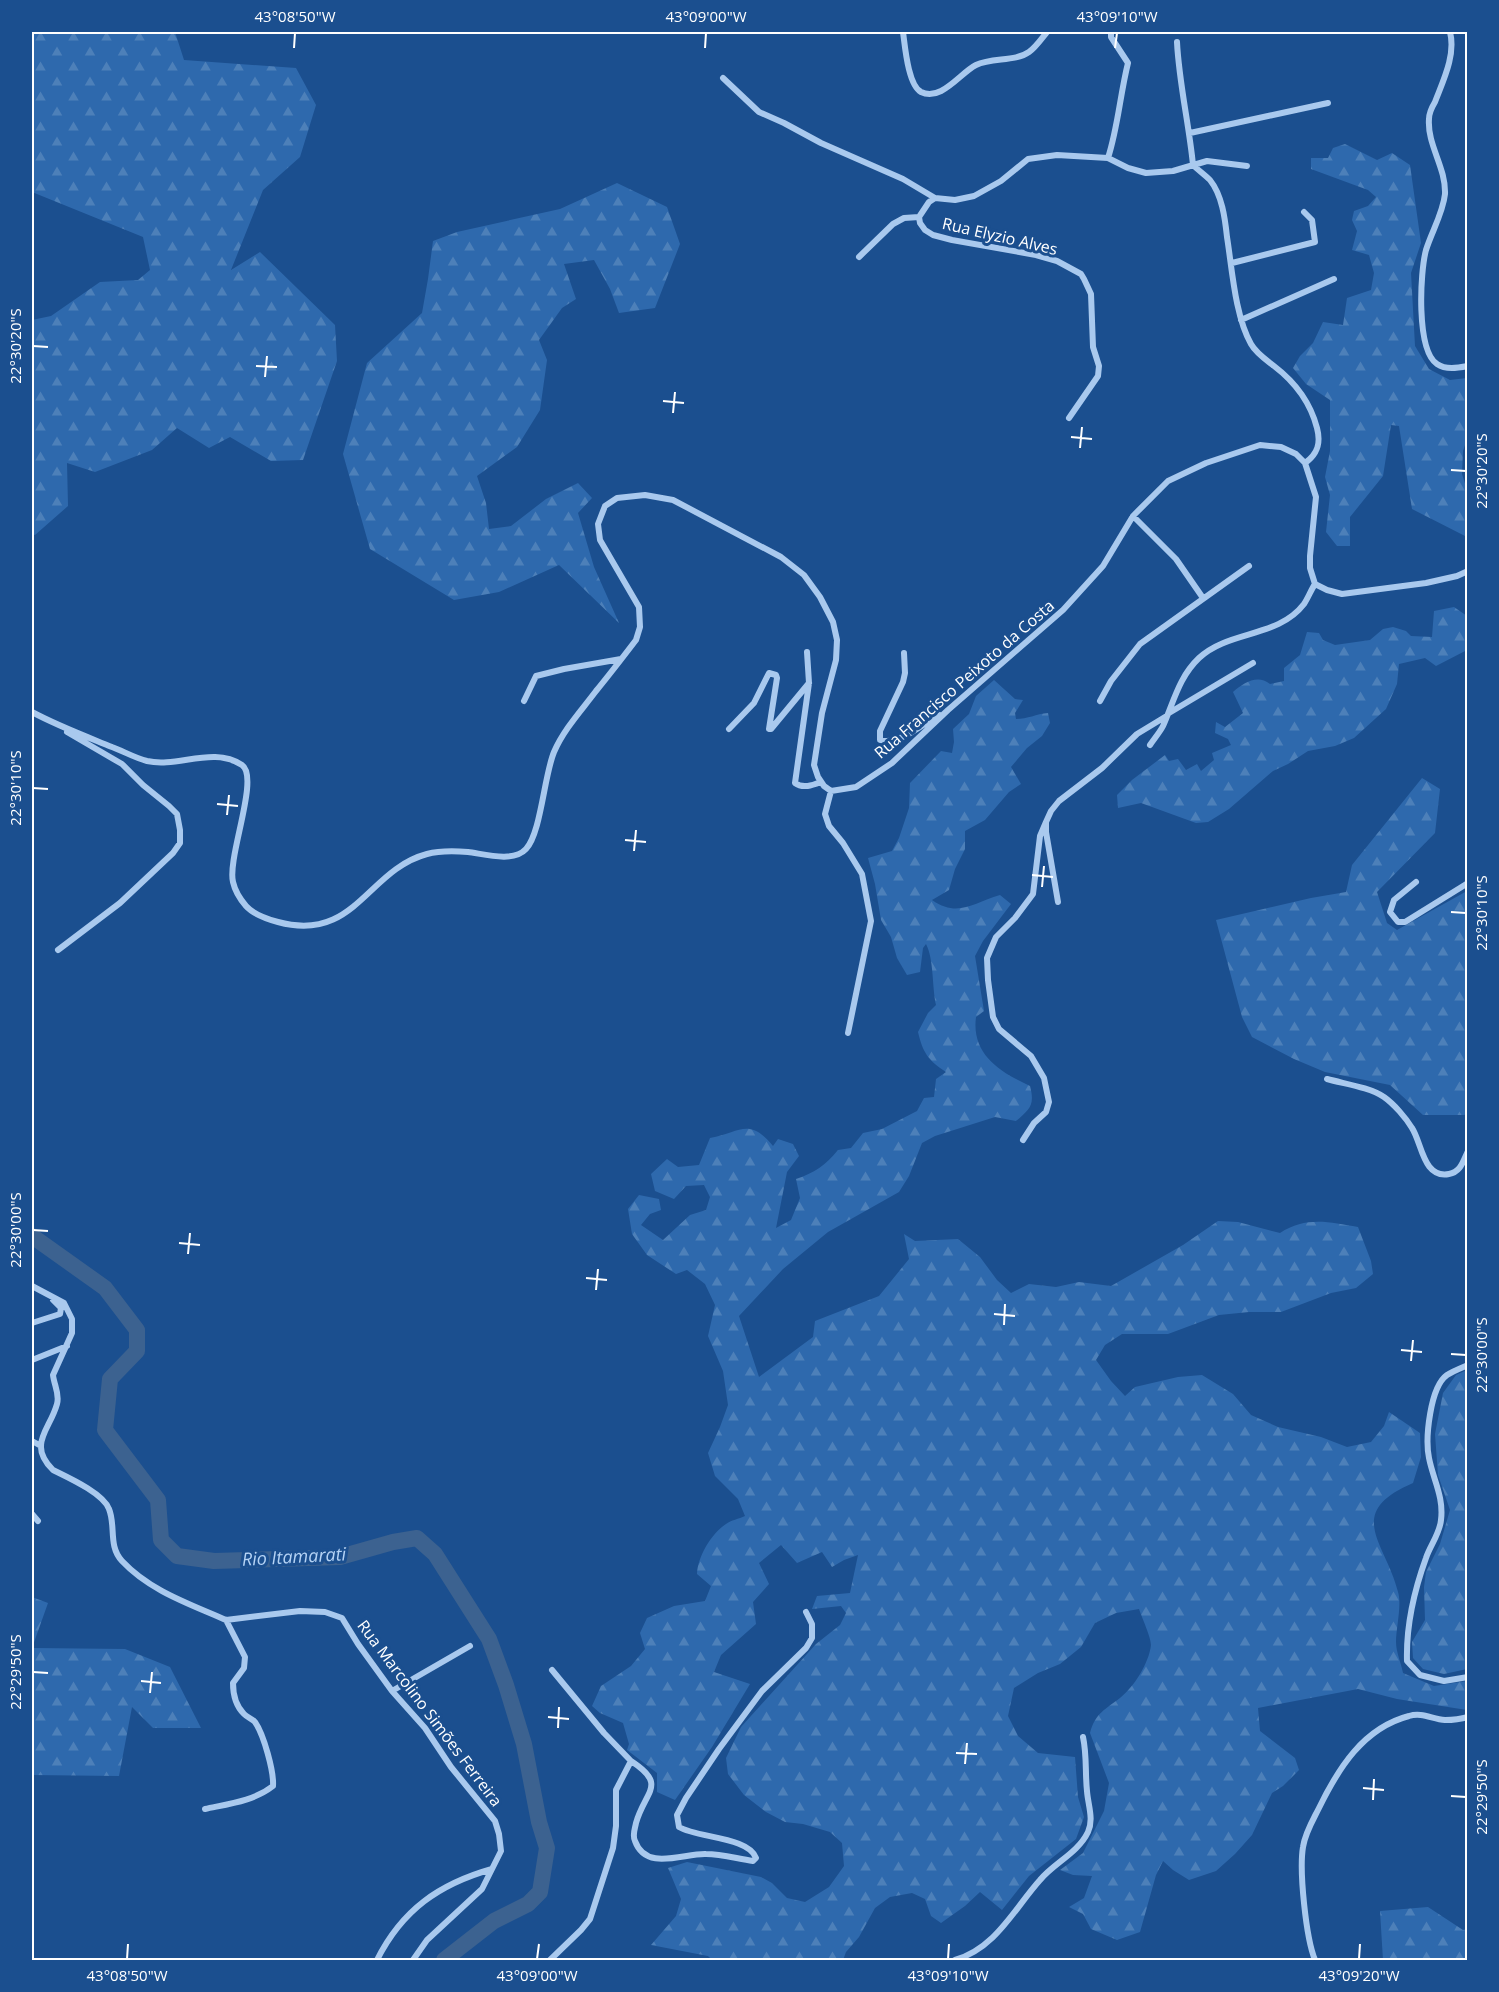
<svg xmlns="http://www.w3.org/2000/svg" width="1499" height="1992" font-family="'Open Sans',sans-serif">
	<defs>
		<pattern id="forest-firs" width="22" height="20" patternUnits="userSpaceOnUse" patternTransform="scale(1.5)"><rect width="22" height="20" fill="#2e69ad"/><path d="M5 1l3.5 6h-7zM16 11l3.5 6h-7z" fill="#4d80b9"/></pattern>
	</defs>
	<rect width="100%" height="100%" fill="#1b4f8f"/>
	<path fill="url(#forest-firs)" d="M32 32H175L184 60 296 68 316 105 300 157 263 190 231 270 260 252 335 325 337 361 303 460 271 461 230 437 209 448 177 428 152 450 95 472 67 463 68 506 35 535 32 534V320L51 316 100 282 138 280 150 270 143 237 32 192Z
		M1345 144 1377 160 1392 153 1410 165 1421 243 1411 273 1415 346 1429 369 1450 380 1467 378V439L1463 451 1462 474 1467 490V537L1412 509 1399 426 1391 425 1383 476 1350 517V546H1337L1326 532 1330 495 1325 477 1330 451V400L1306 384 1293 368 1300 356 1313 343 1323 322 1343 325 1347 298 1371 290 1374 273 1369 255 1352 250 1357 231 1352 220 1354 211 1368 206 1376 197 1368 190 1311 169V158H1328L1333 148Z
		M617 183 667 207 680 244 655 308 619 313 610 289 594 260 564 264 576 299 562 308 539 340 547 360 540 410 517 447 477 476 486 503 489 529 511 526 546 499 578 483 592 498 578 513 594 567 619 623 559 565 499 592 454 600 370 549 343 454 367 363 422 313 428 279 433 241 457 232 560 209Z
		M1454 607 1467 616V650L1436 666 1425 658 1399 664 1397 684 1386 709 1354 738 1335 746 1308 751 1288 764 1273 771 1229 809 1208 822 1196 823 1141 803 1118 808 1117 795 1132 780 1165 755 1169 761 1178 759 1186 770 1197 764 1201 771 1214 760 1212 753 1231 745 1228 739 1215 733 1216 722 1225 727 1243 713 1233 692C1244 683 1257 674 1270 684L1284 681V668L1300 655 1307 632 1319 633 1323 640 1335 645 1370 640 1383 629 1393 627 1406 631 1411 636 1432 637 1434 611Z
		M994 680 1015 699 1023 700 1015 713 1016 719C1028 719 1036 714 1048 713L1050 723 1042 736 1027 748 1011 767 1021 784 1009 792 985 820 965 831V849L955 869 949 890 932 900C958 918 973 903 1000 895L1011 904 983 941 975 956 984 1011 976 1017C971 1054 1000 1072 1030 1086 1035 1105 1030 1109 1016 1121L995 1117 935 1136 922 1143 909 1176 899 1192 828 1232 783 1269 739 1316 759 1377 813 1337 815 1321 879 1296 909 1259 904 1234 915 1241 958 1239 980 1257 997 1280 1011 1293 1029 1284 1056 1287 1079 1282 1111 1286 1183 1245 1218 1221 1238 1222 1280 1233C1306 1216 1329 1222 1358 1227L1371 1261 1373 1274 1356 1288 1331 1293 1281 1312H1249L1219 1315 1168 1334H1122L1105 1345 1096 1360 1111 1381 1125 1396 1135 1387 1178 1377 1202 1375 1233 1394 1251 1415 1278 1427 1321 1437 1347 1447 1371 1442 1384 1426 1389 1412 1420 1433 1421 1457 1413 1483C1343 1513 1386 1543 1398 1592 1402 1605 1396 1628 1396 1642 1396 1652 1401 1663 1403 1673L1434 1686 1467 1681V1710L1397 1699 1358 1689 1258 1708 1260 1731 1295 1758 1299 1770 1283 1786 1272 1793 1252 1835 1235 1854 1216 1871 1189 1880 1173 1870 1163 1861 1156 1875 1140 1932 1117 1940 1091 1929 1083 1914 1069 1907 1084 1898 1092 1876 1073 1875 1060 1870 1083 1853 1104 1811 1109 1783 1090 1733C1095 1713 1106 1709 1120 1698 1134 1687 1149 1663 1151 1645 1151 1637 1142 1618 1139 1609L1116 1613 1095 1623 1081 1647 1060 1664 1038 1673 1014 1688 1008 1716 1018 1736 1038 1753 1075 1757 1078 1797 1084 1817 1076 1839 1029 1876 1002 1910 980 1892 965 1906 941 1923 931 1916 925 1899 912 1893 890 1897 875 1908 859 1937 846 1952 843 1960H712L708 1956 651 1945 676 1916 681 1899 668 1868 687 1862 761 1877 772 1883 787 1898 805 1902 829 1887 844 1866 842 1843 830 1832 803 1824 785 1822 766 1812 744 1795 728 1774 726 1758 741 1727 816 1644 840 1625 846 1613 841 1606 812 1609 817 1596 850 1593 858 1555 844 1560 832 1567 822 1552 797 1563 781 1545 759 1563 769 1584 753 1602 756 1624 721 1655 714 1672 750 1684 712 1747 675 1800 657 1792V1773L627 1750 629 1744 623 1723 600 1713 592 1706 601 1686 631 1666 645 1649 640 1633 647 1618 674 1606 705 1601 711 1586 697 1574C698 1556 711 1534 726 1524 731 1520 739 1519 745 1516L738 1499 715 1476 708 1453 720 1427 728 1405 723 1371 708 1336 715 1305 705 1284 687 1270 676 1274 647 1255 632 1234 628 1209 639 1195 659 1199 661 1210 650 1214 641 1225 663 1240 690 1215 706 1210 710 1197 704 1185 686 1186 674 1199 655 1191 651 1174 667 1159 678 1167 699 1165 710 1138C741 1132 749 1117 773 1146L778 1139 793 1144 799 1156 787 1172 776 1228 791 1220 800 1198 796 1179C814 1173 826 1165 838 1150L851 1148 863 1133 882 1129 917 1111 924 1098 934 1097 936 1079 946 1072C928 1060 923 1053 918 1032L928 1013 936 1005C932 987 934 959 926 944L923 948 920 972 907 975 897 958 891 937 881 920 875 884 868 858 892 851 899 838 909 808 910 783 941 751 952 753 954 742 953 729 969 714 976 696Z
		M1422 778 1440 789 1435 833 1377 892 1387 923 1397 930 1467 891 1468 1114 1464 1115H1423L1390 1085 1325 1072 1294 1059 1252 1037 1242 1017 1216 920 1311 898 1346 892 1352 865Z
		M1467 1370V1669L1444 1674 1423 1669 1413 1658 1412 1642 1425 1620 1424 1587 1426 1572 1440 1544 1450 1510 1438 1475 1435 1434 1443 1393 1456 1375Z
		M32 1597 48 1603 32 1648 125 1649 170 1667 201 1728H153L132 1707 119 1776 32 1775Z
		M1428 1907 1463 1930 1467 1929V1960H1383L1380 1911Z"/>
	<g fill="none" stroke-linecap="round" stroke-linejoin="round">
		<path stroke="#3c6290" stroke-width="16" d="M32 1236 105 1288 137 1330V1351L110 1379 105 1430 158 1500 161 1540 177 1556 214 1561 340 1557 393 1542 417 1538 435 1554 489 1639 506 1685 524 1744 539 1822 547 1848 540 1892 528 1904 494 1921 444 1960"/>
		<path stroke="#a9c9ee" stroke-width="6" d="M903 32C905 46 908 85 921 92 941 102 960 73 976 65 992 57 1015 62 1029 52 1036 47 1042 38 1047 32
			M1450 32C1456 55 1443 81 1435 102 1432 107 1429 113 1429 119 1427 145 1446 167 1445 194 1443 213 1432 231 1426 250 1420 272 1416 350 1437 364 1446 370 1457 368 1468 366
			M1177 42C1179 83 1189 124 1193 165 1198 170 1205 175 1210 180 1222 195 1225 218 1227 237 1232 268 1235 316 1251 344 1256 353 1265 359 1274 366 1295 382 1310 401 1317 428 1321 443 1318 454 1305 463
			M723 78 759 112 784 123 821 143 903 179 935 198
			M1190 133 1328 103
			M1108 158C1118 127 1120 95 1128 63L1111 37V32
			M859 257 893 224 904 218 919 217
			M1232 263 1315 242 1312 220 1304 212
			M1241 320 1334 279
			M1069 418 1098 376 1099 366 1093 347 1091 294 1084 279 1081 274 1057 261 1036 255 952 240 933 235 925 230 920 223 919 217 929 202 935 198 955 200 974 196 1001 181 1028 159 1057 155 1108 158 1128 168 1146 173 1173 171 1207 161 1247 166
			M1133 516 1176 559 1203 598
			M807 652 809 683 795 783C803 789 813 785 821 782
			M904 653 905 673 903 682 880 731V740C898 746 923 724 939 715
			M524 701 536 676 564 669 621 659
			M1100 701 1111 681 1140 644 1249 566
			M32 712C58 726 85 736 112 747 123 751 135 758 147 761 178 768 213 746 242 765 260 777 227 858 233 882 235 891 240 899 246 906 254 915 267 919 278 922 355 943 367 870 427 854 438 851 456 851 468 852 484 854 513 863 526 849 541 833 544 776 554 752 564 729 581 711 596 691 610 674 623 657 636 640L640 627 639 607 600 540 598 524 605 506 617 498 645 495 673 500 781 557 804 575 820 597 833 622 837 640 836 660 822 713 814 765 818 777 824 786 831 791 856 787 892 763 948 710 1063 610 1103 566 1133 516 1168 481 1206 463 1260 445 1281 447 1296 454 1305 463 1316 497 1310 556V568L1315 584 1327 590 1342 594 1426 583 1457 576 1468 571
			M1169 713 1253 663
			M729 729 754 703 769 673 776 675 777 678 769 729H771L809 683
			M1150 745C1154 739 1160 732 1163 726 1174 701 1179 677 1199 658 1229 630 1278 638 1304 604 1308 598 1311 590 1315 584
			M831 791 825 814 829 826 843 843 862 874 871 921 848 1033
			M1416 882 1394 900 1390 912 1398 922H1405L1468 883
			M1058 902 1046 832V822L1051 811 1059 801 1102 768 1137 734 1165 717
			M58 950 120 903 173 853 180 843V830L177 814 169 806 143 785 122 764 67 732
			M1327 1079C1345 1084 1369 1087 1384 1097 1394 1104 1406 1118 1412 1128 1422 1143 1423 1179 1449 1174 1461 1172 1463 1161 1468 1151
			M1023 1140 1034 1123 1046 1112 1049 1102 1044 1078 1031 1056 999 1029 993 1017 988 980 987 958 996 937 1015 918 1033 894 1040 836 1046 822
			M32 1286 64 1303 72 1319V1333L53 1375C54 1385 60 1394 57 1404 50 1430 27 1444 53 1470 67 1477 103 1493 109 1509 116 1526 108 1546 122 1561 150 1591 190 1604 226 1620
			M32 1323 60 1314 61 1308 53 1300
			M32 1360 67 1346
			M1468 1365C1461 1368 1453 1371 1447 1375 1430 1387 1425 1439 1429 1458 1433 1479 1444 1497 1441 1520 1440 1533 1430 1546 1426 1558 1414 1591 1406 1626 1407 1661L1420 1675 1444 1681 1468 1677
			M32 1441 41 1446
			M32 1514 38 1521
			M226 1620 300 1611 325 1612 342 1618 358 1644 392 1691 425 1728 451 1767 495 1821 499 1834 501 1851 482 1889 427 1940 413 1960
			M392 1691 470 1646
			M631 1761C668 1785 645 1791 636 1823 635 1829 632 1835 635 1841 646 1872 684 1853 706 1854 722 1854 738 1859 753 1861L756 1858C749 1837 697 1838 679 1827L677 1815 686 1798 719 1749 762 1691 806 1648 812 1638V1624L806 1612
			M205 1809C228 1804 254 1801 273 1786 274 1772 264 1735 255 1722 252 1719 247 1717 244 1714 236 1706 233 1694 233 1683L244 1668 245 1657 226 1620
			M377 1960C402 1910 439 1884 492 1869
			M550 1960 581 1930 590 1919 613 1848 616 1826V1790L631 1761 604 1733 552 1670
			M955 1960C996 1948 1014 1909 1040 1880 1054 1863 1078 1853 1088 1832 1094 1819 1088 1805 1087 1791 1085 1773 1087 1755 1083 1737
			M1315 1960C1306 1938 1299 1871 1303 1847 1305 1833 1313 1820 1319 1808 1338 1769 1363 1728 1409 1716 1422 1712 1432 1719 1445 1720 1452 1720 1461 1719 1468 1717"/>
	</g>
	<path fill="none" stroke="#fff" stroke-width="2" d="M294 48 295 33M705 48 706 33M1115 48 1117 33M33 346 48 347M256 366 277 367M265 377 267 356M663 401 684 403M673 413 675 392M1071 437 1092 439M1080 448 1082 427M1451 470 1466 471M33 788 48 789M217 804 238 806M227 815 229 795M625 840 646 842M634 851 636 830M1032 875 1053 877M1042 887 1044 866M1451 912 1466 913M33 1230 48 1231M179 1243 200 1245M188 1254 190 1233M586 1278 607 1280M596 1290 598 1269M994 1314 1015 1316M1004 1325 1005 1304M1401 1350 1422 1352M1451 1354 1466 1355M1411 1361 1413 1340M33 1672 48 1673M141 1681 161 1683M150 1693 152 1672M548 1717 569 1719M558 1728 559 1707M956 1753 977 1754M965 1764 967 1743M1363 1788 1384 1790M1451 1796 1466 1797M1373 1800 1374 1779M127 1959 128 1944M537 1959 539 1944M948 1959 949 1944M1359 1959 1360 1944"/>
	<g text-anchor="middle" stroke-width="6" stroke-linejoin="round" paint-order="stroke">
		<g font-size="16" fill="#fff" stroke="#1b4f8f">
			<text transform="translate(1000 236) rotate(13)" y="6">Rua Elyzio Alves</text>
			<text transform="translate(964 679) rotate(-41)" y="6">Rua Francisco Peixoto da Costa</text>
			<text transform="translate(430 1713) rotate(53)" y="6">Rua Marcolino Simões Ferreira</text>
		</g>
		<g font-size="18" font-style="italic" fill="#b5d3f5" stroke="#1b4f8f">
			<text transform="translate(294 1557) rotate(-3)" y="6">Rio Itamarati</text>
		</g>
	</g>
	<rect width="1499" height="1992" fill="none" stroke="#1b4f8f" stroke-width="66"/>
	<rect x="33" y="33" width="1433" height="1926" fill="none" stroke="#fff" stroke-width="2"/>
	<g font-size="15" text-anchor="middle" fill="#fff">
		<text x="295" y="22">43°08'50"W</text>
		<text x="706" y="22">43°09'00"W</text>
		<text x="1117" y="22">43°09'10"W</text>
		<text transform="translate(16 346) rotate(-90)" y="5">22°30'20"S</text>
		<text transform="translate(1482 471) rotate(-90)" y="5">22°30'20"S</text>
		<text transform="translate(16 788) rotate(-90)" y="5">22°30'10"S</text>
		<text transform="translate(1482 913) rotate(-90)" y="5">22°30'10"S</text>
		<text transform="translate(16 1230) rotate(-90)" y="5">22°30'00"S</text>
		<text transform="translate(1482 1355) rotate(-90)" y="5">22°30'00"S</text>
		<text transform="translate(16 1672) rotate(-90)" y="5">22°29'50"S</text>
		<text transform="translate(1482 1797) rotate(-90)" y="5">22°29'50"S</text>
		<text x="127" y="1981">43°08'50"W</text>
		<text x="537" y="1981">43°09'00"W</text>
		<text x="948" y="1981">43°09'10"W</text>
		<text x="1359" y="1981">43°09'20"W</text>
	</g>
</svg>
